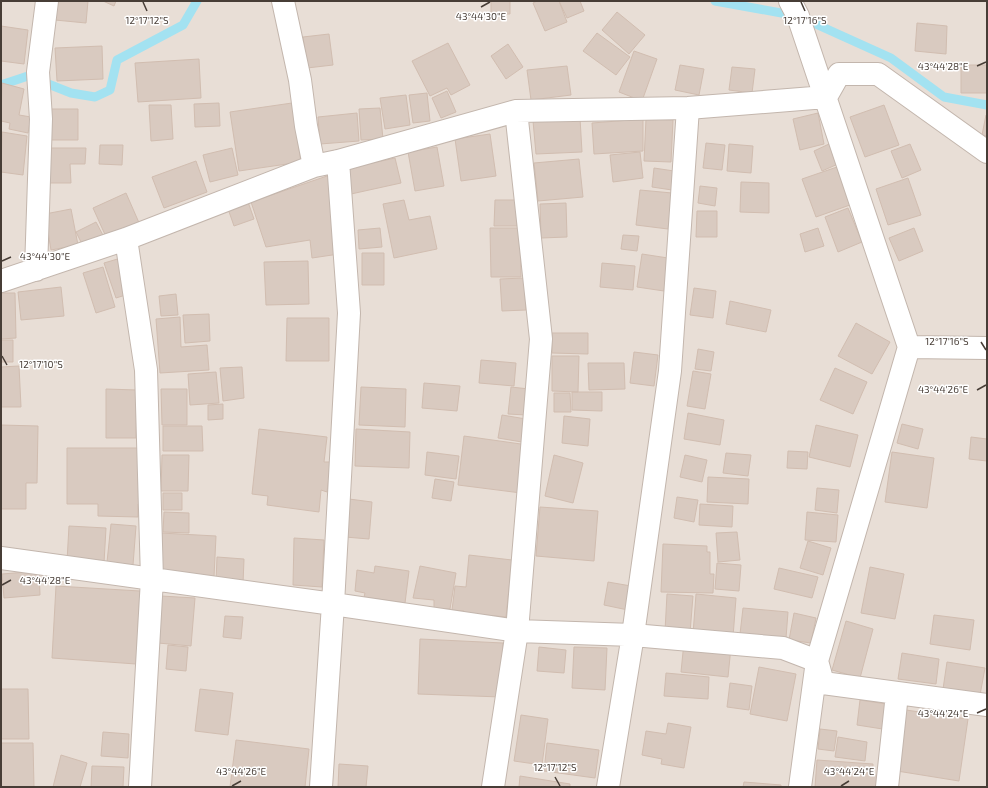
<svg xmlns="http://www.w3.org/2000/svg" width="988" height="788" font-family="'Exo 2',sans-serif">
	<rect width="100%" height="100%" fill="#f4eee8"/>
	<path fill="#e8ded6" d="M1 1H987V787H1Z"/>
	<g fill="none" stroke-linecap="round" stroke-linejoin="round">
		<path stroke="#a3e2f1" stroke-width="9" d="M715 1 798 16 891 58 944 97 987 105
			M1 85 28 76 71 93 95 97 110 90 117 60 183 25 197 1"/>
	</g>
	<path fill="#d9cac0" stroke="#d1bdb0" d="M57 1H88L86 23 55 20Z
		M103 1H116L114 6Z
		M491 1H510V14H491Z
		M537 1H559L567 22 545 31 533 3Z
		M559 1H580L584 11 567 18Z
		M617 12 645 35 629 54 602 30Z
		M917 23 947 26 946 54 915 51Z
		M1 26 28 30 24 64 1 61Z
		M597 33 630 57 616 75 583 51Z
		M329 34 333 65 307 68 303 37Z
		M448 43 470 85 451 95 447 88 430 96 412 61Z
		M508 44 523 67 506 79 491 56Z
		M102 46 103 79 57 81 55 48Z
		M634 51 657 59 642 101 619 92Z
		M199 59 201 98 138 102 135 63Z
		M680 65 704 69 699 95 675 90Z
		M961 65H987V93H961Z
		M567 66 571 95 531 100 527 70Z
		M732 67 755 69 752 93 729 90Z
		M2 83 24 89 19 115 31 117 28 133 9 129 10 123 1 121Z
		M447 91 456 112 441 118 432 98Z
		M427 93 430 121 413 123 409 95Z
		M406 95 410 125 385 129 380 98Z
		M219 103 220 126 195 127 194 104Z
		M292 103 301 162 239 171 230 112Z
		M149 105H171L173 139 151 141Z
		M884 105 899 145 865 157 850 117Z
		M380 108 383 139 361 140 359 109Z
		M48 109H78V140H48Z
		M357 113 359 141 320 144 318 117Z
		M818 113 824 144 800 150 793 119Z
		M986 115H987V136L982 135Z
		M580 118 582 152 536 154 533 121Z
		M643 119V151L594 154 592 123Z
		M646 119 673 120 671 162 644 161Z
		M2 132 27 136 23 175 1 172Z
		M490 134 496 176 461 181 455 139Z
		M706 143 725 145 722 170 703 168Z
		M729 144 753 146 751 173 727 171Z
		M829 144 838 164 822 171 814 151Z
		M910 144 921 170 902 178 891 151Z
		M100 145H123L122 165 99 164Z
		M437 147 444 186 415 191 408 152Z
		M47 148H86L85 164H70L71 183H47Z
		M232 148 238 175 210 182 203 155Z
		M640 152 643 178 613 182 610 155Z
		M395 158 401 183 351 194 345 169Z
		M579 159 583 197 538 201 534 163Z
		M196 161 207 192 164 208 152 177Z
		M837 167 850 205 816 217 802 179Z
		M654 168 674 171 672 190 652 187Z
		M327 176 332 180 339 254 312 258 310 240 266 247 251 202Z
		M908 178 921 215 888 225 876 189Z
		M741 182 769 183V213L740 212Z
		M700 186 717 188 715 206 698 203Z
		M640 190 672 193 668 229 636 225Z
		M126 193 140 225 107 239 93 208Z
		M247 199 254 219 234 226 227 206Z
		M404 200 409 220 430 216 437 249 394 258 383 204Z
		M495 200H518L517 226H494Z
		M566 203 567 237 541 238 540 204Z
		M848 208 862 242 838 252 825 217Z
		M71 209 78 245 51 250 45 214Z
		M697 211H717V237H696Z
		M96 222 105 239 84 248 76 232Z
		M380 228 382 247 359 249 358 230Z
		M490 228H520L521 277H491Z
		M818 228 824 246 805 252 800 234Z
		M914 228 923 251 899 261 889 238Z
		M623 235 639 236 637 251 621 249Z
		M362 253H384V285H362Z
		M642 254 668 258 664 291 637 287Z
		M121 258 132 293 116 298 104 263Z
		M308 261 309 304 266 305 264 262Z
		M602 263 635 266 633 290 600 287Z
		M103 267 115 307 96 313 83 273Z
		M524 278 526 310 502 311 500 279Z
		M61 287 64 316 21 320 18 292Z
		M694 288 716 291 713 318 690 315Z
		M1 293H15L16 338 1 339Z
		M176 294 178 315 161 316 159 296Z
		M730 301 771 310 766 332 726 324Z
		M209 314 210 341 185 343 183 315Z
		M180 317 181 347 207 345 209 370 160 373 156 319Z
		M287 318H329V361H286Z
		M856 323 890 342 872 374 838 356Z
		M552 333H588V354L552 353Z
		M1 340H13V362H1Z
		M698 349 714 352 711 371 695 369Z
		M634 352 658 355 654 386 630 383Z
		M552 356H579L578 392 552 391Z
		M481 360 516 363 514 386 479 383Z
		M588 363H624L625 389 589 390Z
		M19 366 21 407H1V367Z
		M242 367 244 398 223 401 220 368Z
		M835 368 867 382 853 414 820 400Z
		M693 371 711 374 705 409 687 406Z
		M216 372 219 403 190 405 188 374Z
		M424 383 460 386 457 411 422 408Z
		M361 387 406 389 405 427 359 425Z
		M511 387 529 389 526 415 508 414Z
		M106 389 137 390 136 438H106Z
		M161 389H187V425H162Z
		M572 392H602V411L572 410Z
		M554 393H570L571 412H554Z
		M223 404V419L208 420V405Z
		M688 413 724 420 720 445 684 439Z
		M502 415 526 419 522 442 498 438Z
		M564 416 590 419 588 446 562 443Z
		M902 424 923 429 918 449 897 443Z
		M1 425 38 426 37 483H26V509H1Z
		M816 425 858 435 850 467 809 457Z
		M163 426H202L203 451H163Z
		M259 429 327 437 324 462H331L327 492 321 490 319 512 267 505 268 496 252 494Z
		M356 429 410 432 409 468 355 466Z
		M464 436 528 445 521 493 458 485Z
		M971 437 987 439V461L969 459Z
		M67 448H142V504H138V517L98 516V504H67Z
		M788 451 808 452 807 469 787 468Z
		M427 452 459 456 456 479 425 475Z
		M892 452 934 458 927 508 885 502Z
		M726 453 751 455 748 476 723 473Z
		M162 455H189L188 491H161Z
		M554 455 583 463 573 503 545 496Z
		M685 455 707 460 702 482 680 477Z
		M708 477 749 479 748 504 707 502Z
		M435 479 454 482 451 501 432 498Z
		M817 488 839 490 837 513 815 510Z
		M163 493H182V510H163Z
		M677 497 698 500 694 522 674 518Z
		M349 499 372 502 369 539 345 537Z
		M700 504 733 506 732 527 699 525Z
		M540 507 598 511 594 561 536 556Z
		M164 512 189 513V533L163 532Z
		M807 512 838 515 836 542 805 540Z
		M111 524 136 526 133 565 107 562Z
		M69 526 106 528 104 563 67 561Z
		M737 532 740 560 718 562 716 533Z
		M161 533 216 536 214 577 159 574Z
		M294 538 324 540 322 587 293 585Z
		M808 541 831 548 823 575 800 568Z
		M663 544 707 546V552H710V574H714L713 593 661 592Z
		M469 555 512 560 506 617 463 613 464 611 452 610 455 586 466 587Z
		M217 557 244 559 243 584 216 582Z
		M717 563 741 565 739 591 715 589Z
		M375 566 409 571 405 603 364 597 365 593 355 591 357 570 374 573Z
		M420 566 456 573 450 609 434 608V600L413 598Z
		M870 567 904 574 895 619 861 613Z
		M779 568 818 577 812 598 774 589Z
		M39 571 40 595 4 598 2 574Z
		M608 582 631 586 628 610 604 605Z
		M56 586 140 591 136 664 52 658Z
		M667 594 693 596 690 633 665 631Z
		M696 594 736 598 733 637 693 634Z
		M161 596 195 598 191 646 158 643Z
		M743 608 788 612 786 638 740 634Z
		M794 613 816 618 811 643 789 640Z
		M934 615 974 620 970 650 930 644Z
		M225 616 243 617 241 639 223 637Z
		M846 621 873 629 860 678 832 670Z
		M420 639 503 643 501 697 418 694Z
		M684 642 731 647 728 677 681 672Z
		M168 645 188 647 186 671 166 669Z
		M539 647 566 650 564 673 537 671Z
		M574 647 607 648 605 690 572 688Z
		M902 653 939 659 936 684 898 679Z
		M947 662 985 668 980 695 943 689Z
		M759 667 796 674 787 721 750 714Z
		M666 673 709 677 708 699 664 696Z
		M730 683 752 686 749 710 727 707Z
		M1 689H28L29 739H1Z
		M200 689 233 693 228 735 195 731Z
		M860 700 893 705 889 730 857 725Z
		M906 710 968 719 959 781 897 771Z
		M521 715 548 719 542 765 514 761Z
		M668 723 691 727 684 768 661 764 662 759 642 755 646 731 666 734Z
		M820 729 837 731 834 751 818 749Z
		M103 732 129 734 128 758 101 756Z
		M838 737 867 742 865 761 835 757Z
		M236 740 309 749 305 787H230Z
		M1 743H33L34 787H1Z
		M547 743 599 750 595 778 544 771Z
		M61 755 87 763 80 787H53Z
		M817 760 873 764V775H882L881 787H815Z
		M339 764 368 766 366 787H338Z
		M92 766 124 767 123 787H91Z
		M520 776 570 784V787H519Z
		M744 782 781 785V787H743Z"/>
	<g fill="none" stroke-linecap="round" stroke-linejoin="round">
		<defs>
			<path id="street" d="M283 1 300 80 306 126 314 166
				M790 1 798 16 909 347 817 661 800 787
				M126 239 146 370 152 579 140 787
				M36 270 41 119 38 72 47 1
				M1 281 126 239 314 166 338 161 516 111 688 108 826 97 839 74H878L987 152
				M909 347 987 348
				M1 558 333 604 517 631 633 635 783 648 817 661 823 683 987 705
				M321 787 333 604 349 313 338 161
				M493 787 517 631 541 339 516 111
				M608 787 633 635 670 371 688 108
				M887 787 897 694"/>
		</defs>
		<use href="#street" stroke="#c3b6ad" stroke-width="24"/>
		<use href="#street" stroke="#fff" stroke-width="22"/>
	</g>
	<path fill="none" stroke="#473d36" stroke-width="1.5" d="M143 2 147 11M801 2 805 11M481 7 490 2M977 66 986 62M2 261 11 257M981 342 986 350M2 356 7 365M977 390 986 385M2 585 11 580M977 713 986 709M555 777 560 786M232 786 241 781M841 786 849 781"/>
	<g font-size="10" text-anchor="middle" fill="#473d36" stroke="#fff" stroke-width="3" stroke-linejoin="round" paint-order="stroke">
		<text x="481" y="20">43°44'30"E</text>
		<text x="147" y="24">12°17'12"S</text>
		<text x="805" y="24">12°17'16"S</text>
		<text x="943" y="70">43°44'28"E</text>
		<text x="45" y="260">43°44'30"E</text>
		<text x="947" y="345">12°17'16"S</text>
		<text x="41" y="368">12°17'10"S</text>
		<text x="943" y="393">43°44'26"E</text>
		<text x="45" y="584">43°44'28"E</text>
		<text x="943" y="717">43°44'24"E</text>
		<text x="555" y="771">12°17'12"S</text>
		<text x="241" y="775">43°44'26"E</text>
		<text x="849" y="775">43°44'24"E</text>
	</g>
	<rect width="988" height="788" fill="none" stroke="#473d36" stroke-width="4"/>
</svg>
